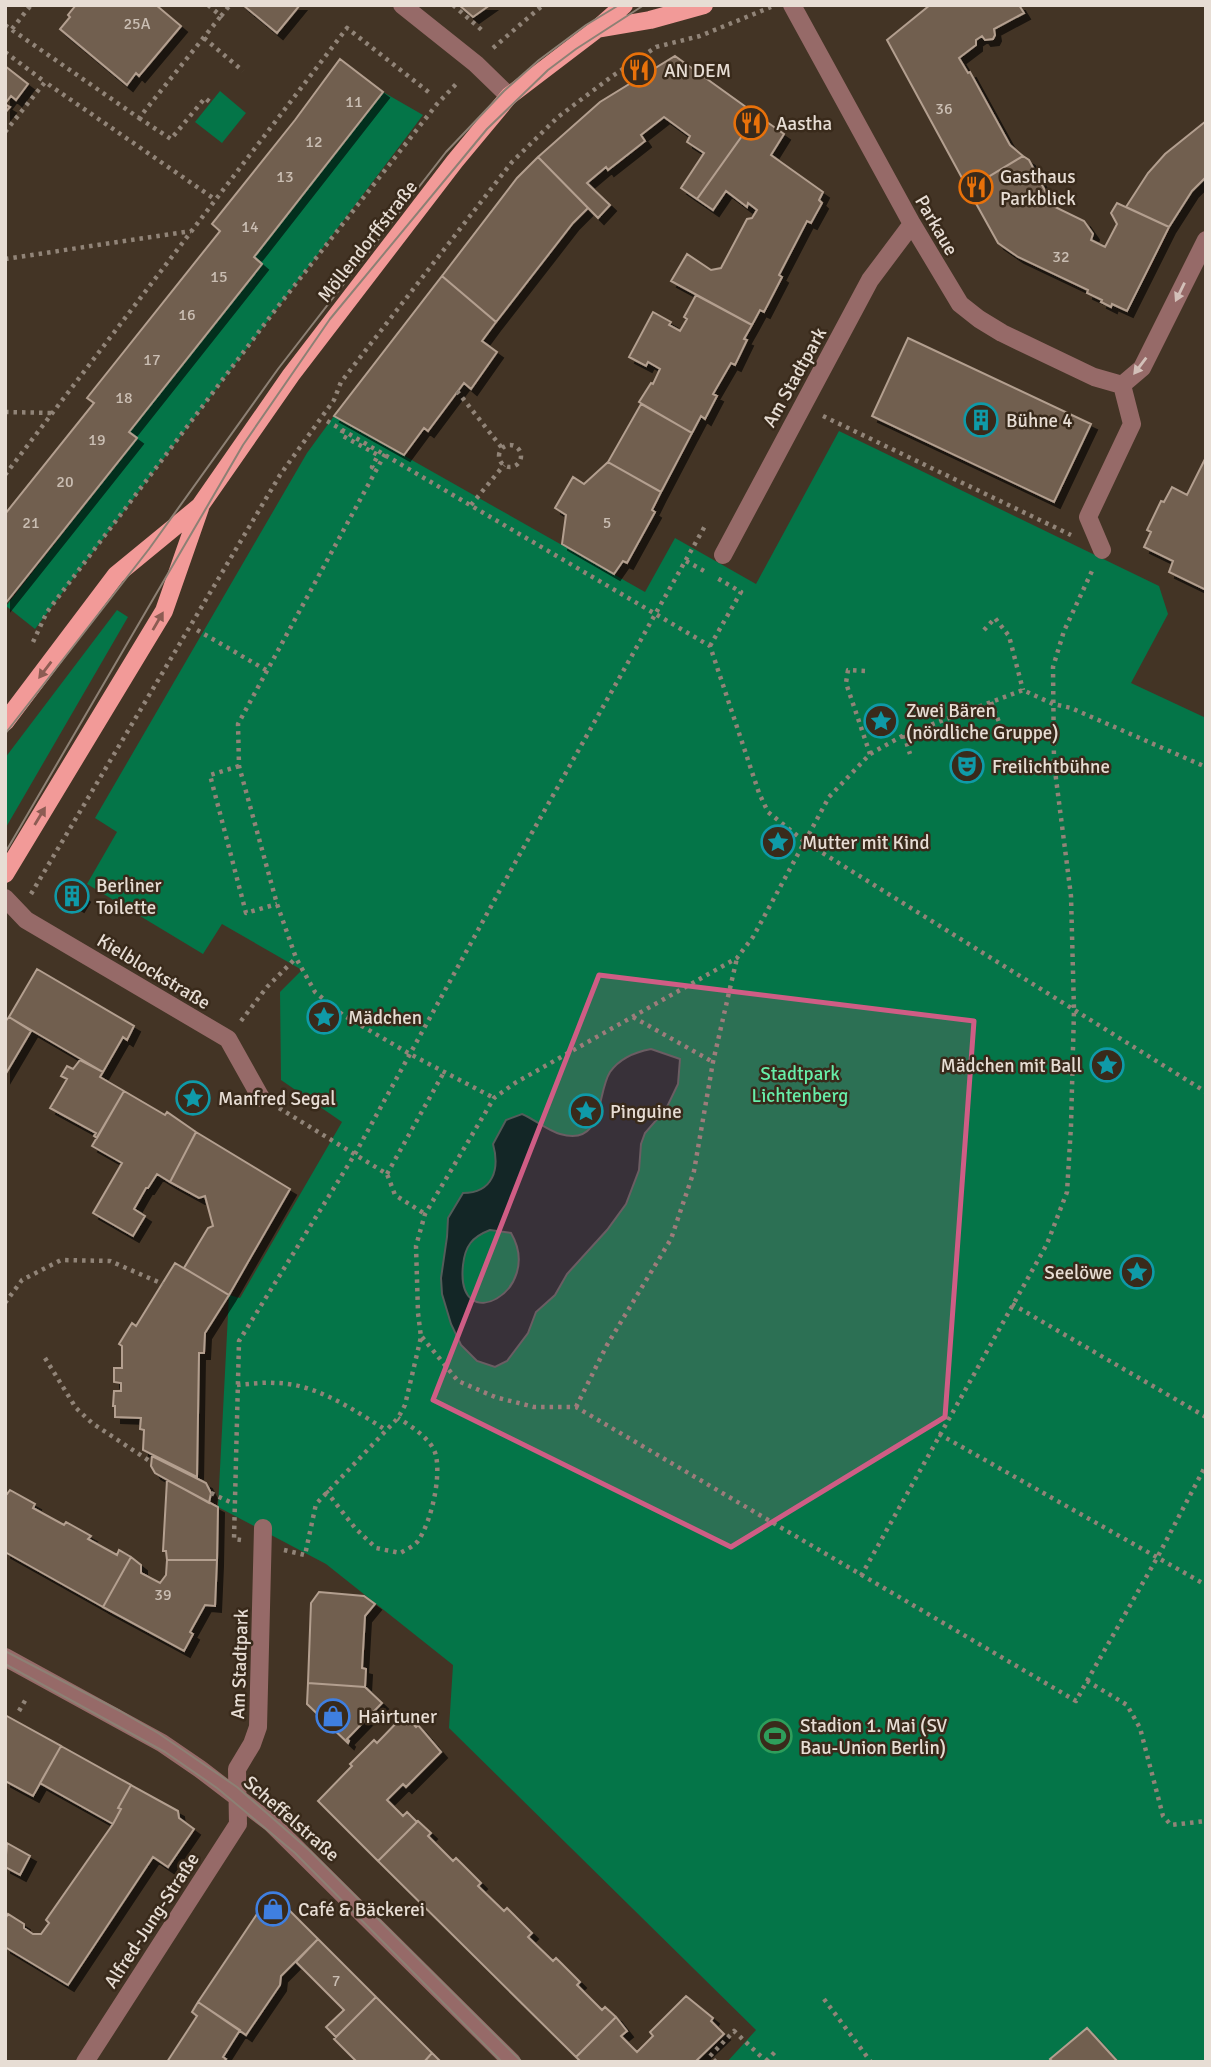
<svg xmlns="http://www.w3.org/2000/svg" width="1211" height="2067" font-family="Signika,sans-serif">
	<defs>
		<filter id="shadow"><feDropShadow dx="6" dy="6" stdDeviation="0" flood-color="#0009"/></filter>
	</defs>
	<rect width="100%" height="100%" fill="#433425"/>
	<path fill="#047548" d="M220 91 246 113 222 143 195 122Z
		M383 92 423 115 35 629 6 606 137 439 129 432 263 264 254 257Z
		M334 416 645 592 675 538 756 584 839 431 1159 586 1168 614 1131 683 1206 718V2062H727L756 2030 449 1728 453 1665 326 1564 218 1507 229 1295 240 1298 342 1122 281 1080 280 992 302 970 222 924 203 954 87 884 117 832 95 818 307 453Z
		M117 610 128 617 5 829V758Z"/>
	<path fill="#132626" stroke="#535d5a" stroke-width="2" fill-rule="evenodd" d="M651 1049 680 1059 678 1084 666 1109 645 1133 641 1144 639 1170 626 1204 607 1230 567 1274 555 1295 536 1312 528 1333 507 1361 495 1367 477 1361 461 1345 451 1324 442 1294 441 1278 447 1237 448 1218 463 1193C493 1193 500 1169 493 1144L506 1120 522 1114C534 1119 548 1131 560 1134 605 1147 596 1094 610 1072 620 1058 635 1052 651 1049ZM490 1230 511 1233C545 1291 455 1339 463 1265 465 1246 472 1237 490 1230Z"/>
	<path fill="#715f50" stroke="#b39f8f" stroke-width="2" filter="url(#shadow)" d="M76 5H156L181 26 139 76 136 73 127 85 60 29 70 17 68 15Z
		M243 5H300L277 33Z
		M459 5H490L473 17Z
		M930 5H1019L1024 13 994 29 995 35 993 39 985 40 982 36 976 40V45L959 58 968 73 970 72 1010 145 1023 156 968 189 887 40Z
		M675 56 757 115 697 199 681 188 704 153 687 142 690 136 664 117 641 135 645 141 608 170 606 167 587 183 610 205 598 218 538 157 600 102Z
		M340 59 383 92 254 257 262 264 129 432 137 438 5 604V514L94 403 87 398 220 231 212 224 295 120Z
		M5 66 28 84 16 100 11 96 5 104 10 107 5 113Z
		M757 115 784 134 771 155 823 192 819 200 822 203 811 223 807 221 779 275 782 277 764 312 760 310 752 325 671 281 687 254 711 270 721 268 747 219 752 218 757 210 748 203 747 207 726 191 713 210 697 199Z
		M1206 121V177L1192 191 1169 227 1126 207 1148 173 1165 154Z
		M1023 156 1029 160 1053 206 1084 221 1093 234 1091 240 1105 247 1117 224 1111 213 1117 203 1169 227 1127 311 1112 304 1111 307 1101 302 1102 300 1087 293 1088 290 1018 257 998 243 968 189Z
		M538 157 588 208 573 223 496 322 442 276 517 178Z
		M442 276 496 322 482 341 497 352 471 389 464 383 428 431 424 428 404 455 334 416Z
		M696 295 752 325 744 339 747 340 735 365 731 363 713 394 717 396 705 419 701 416 692 433 639 402 651 383 653 384 660 369 648 362 646 366 629 357 653 312 671 322 669 325 680 331 687 319 684 317Z
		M908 338 1091 424 1054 502 872 416Z
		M641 404 692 433 661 492 608 462Z
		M1206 457V590L1169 572 1173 561 1144 547 1151 532 1147 530 1161 501 1164 502 1172 487 1187 495Z
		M608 462 661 492 652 510 655 512 627 563 623 561 614 574 562 544 566 515 555 508 573 477 584 484Z
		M66 886 84 896 78 906 60 896Z
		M37 969 134 1026 127 1040 123 1037 103 1072 9 1017Z
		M9 1017 31 1031 5 1075V1022Z
		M80 1060 103 1072 100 1077 124 1091 97 1138 94 1136 96 1133 50 1108 67 1079 61 1076 67 1066 73 1069Z
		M124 1091 165 1115 167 1112 196 1132 170 1182 157 1174 148 1188H146L134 1209 145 1216 133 1236 93 1213 122 1163 92 1146Z
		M196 1132 290 1189 229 1295 184 1268 208 1228 213 1226 205 1196 199 1198 170 1182Z
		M175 1263 229 1295 205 1333 204 1353H199L197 1477 143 1450 144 1430 140 1429 141 1418 115 1417V1406H113L114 1391H121V1383L114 1382V1368H122V1346L119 1344 132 1323 136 1326Z
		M152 1456 206 1483 211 1493 209 1503 155 1473 151 1466Z
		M167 1480 218 1507 217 1560H167L166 1551H163Z
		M10 1490 35 1504 33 1508 64 1525 66 1522 91 1536 88 1539 117 1555 119 1550 131 1557 103 1607 5 1552V1493L7 1494Z
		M131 1557 141 1565V1573L160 1583 166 1575 167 1560H217L215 1606 205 1605 190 1632 193 1634 184 1651 103 1607Z
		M319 1592 364 1596 375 1604 365 1616 362 1668 366 1669 365 1687 308 1683 311 1603Z
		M308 1683 365 1687 382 1703 347 1739 349 1741 348 1743 307 1704Z
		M5 1715 61 1746 33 1796 5 1781Z
		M404 1715 416 1727 418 1725 441 1752 406 1787 403 1784 387 1800 403 1816 407 1812 417 1822 378 1861 318 1801 352 1766 350 1764 374 1740 377 1743Z
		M61 1746 131 1785 118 1808 121 1809 113 1824 40 1783Z
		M131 1785 178 1811 179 1818 194 1829 168 1867 153 1857 68 1985 5 1947V1919L8 1914 24 1924V1928L33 1934H41L49 1923 46 1920 113 1824 121 1809 118 1808Z
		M418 1821 431 1833 428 1836 453 1861 456 1858 481 1883 478 1886 504 1911 507 1908 532 1933 528 1937 553 1961 556 1958 580 1982 577 1985 602 2010 605 2007 616 2017 576 2057 378 1861Z
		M7 1843 30 1856 20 1875 5 1867Z
		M277 1898 318 1939 281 1976 280 1985 246 2035 198 2002 265 1902Z
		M318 1939 376 1997 336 2037 326 2027 344 2010 296 1962Z
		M686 1996 713 2018 711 2021 724 2034 695 2062H581L576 2057 616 2017 627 2031 621 2036 637 2052 653 2036 650 2032Z
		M376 1997 432 2053 424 2062H357L334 2039Z
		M198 2002 240 2030 223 2057 226 2059 224 2062H167L197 2016 192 2012Z
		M1087 2028 1118 2062H1053L1050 2059Z
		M432 2053 441 2062H424Z"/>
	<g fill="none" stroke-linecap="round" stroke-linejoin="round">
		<path stroke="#918478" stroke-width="4.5" stroke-dasharray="3.5 5" stroke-linecap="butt" d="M208 5 221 16 230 5
			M453 5 484 32
			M5 25 139 118 221 16
			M12 29 31 5
			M204 38 243 71
			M493 48 543 5
			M5 52 45 82
			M139 118 171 139 205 98 211 103
			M5 132 45 82 216 200
			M5 259 191 231
			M457 391 502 448
			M5 412 53 413
			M823 416 1071 535
			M327 421 710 646 759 793 768 812 805 842 1206 1092
			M343 430 341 435 378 455 372 467 377 470
			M499 456a11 11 0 1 1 22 0a11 11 0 1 1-22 0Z
			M385 454 238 724 239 766 277 904 296 958 315 992 343 1015 410 1054 494 1098
			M5 475 347 28 431 94
			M471 505 504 465
			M686 561 706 572
			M197 630 266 670
			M984 630 995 618 1009 636 1023 690
			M33 642 47 612 276 309 437 104 459 81
			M710 646 741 592 717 578
			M865 671 848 670 846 683 870 754
			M991 702 999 722
			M904 735 910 754
			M239 766 210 775 246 913 277 904
			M31 894 280 475 334 400 341 382 512 162 558 117 611 77 656 47 700 36 771 7
			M633 1017 713 1062
			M241 1021 267 987 296 958
			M279 1108 387 1174 395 1195 425 1214
			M387 1174 444 1072
			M5 1303 22 1280 61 1260 110 1261 163 1284
			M1012 1304 1206 1417
			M422 1337 458 1381 495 1397 534 1407H576L1076 1701 1087 1681 1127 1705 1140 1728 1163 1816 1171 1825 1206 1821
			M45 1358 76 1408 92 1423 151 1462
			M237 1385C250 1384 263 1382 275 1383 315 1383 354 1410 386 1430
			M576 1407 607 1345 671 1239 694 1171 713 1062 737 958
			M939 1434 1206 1585
			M326 1491 355 1528 376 1548 400 1553C406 1550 414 1546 418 1541 431 1522 441 1479 436 1456 433 1440 411 1426 398 1418
			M211 1493 234 1504
			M241 1540 234 1539 239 1341 355 1154 516 861 705 526
			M284 1550 305 1555 316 1504 398 1418 405 1405 421 1337 418 1313 416 1246 425 1214 494 1098 515 1083 737 958 753 937 829 797 870 754 904 735 1023 690 1053 704 1071 708 1206 767
			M861 1576 1047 1244 1067 1192 1071 1126 1074 1010 1071 896 1054 763 1053 667 1064 631 1092 571
			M1087 1681 1157 1558 1206 1465
			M19 1711 26 1699
			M824 1999 871 2062
			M766 2061 776 2051
			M716 2062 710 2056 734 2031 767 2062"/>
		<path stroke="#966a68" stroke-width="18" d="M402 5 476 64 509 96
			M792 5 912 224 960 304 979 319 1002 333 1094 377 1122 385
			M1122 385 1142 368 1206 240
			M1102 550 1088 517 1132 424 1122 385
			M723 555 870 280 912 224
			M5 898 26 920 228 1039 261 1098
			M5 1657 162 1743 200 1769 271 1823 512 2062
			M85 2062 238 1824 237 1769 252 1744 258 1727 263 1528"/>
		<path stroke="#f29a98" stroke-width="18" d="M597 29 650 20 704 5
			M5 722 116 575 200 506 291 375 455 161 509 96 597 29 624 5
			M5 874 164 611 200 508"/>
		<path stroke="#8d8074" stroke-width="2" d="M5 734 149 549 278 369 446 152 504 91 539 60 586 25 619 5
			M5 853 243 445 330 319 487 129 548 70 576 49 644 5
			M5 1651 120 1711 158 1733 237 1787 309 1850 522 2062
			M5 1664 165 1752 217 1788 295 1853 502 2062"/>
	</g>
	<defs><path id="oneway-solid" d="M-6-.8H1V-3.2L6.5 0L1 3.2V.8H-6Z" transform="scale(1.75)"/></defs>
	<g fill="#d3c0b9">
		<use href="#oneway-solid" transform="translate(1180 292) rotate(116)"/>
		<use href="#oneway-solid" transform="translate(1140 366) rotate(127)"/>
	</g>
	<g fill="#8c5c53">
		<use href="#oneway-solid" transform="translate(158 621) rotate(-60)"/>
		<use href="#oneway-solid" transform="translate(45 670) rotate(127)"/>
		<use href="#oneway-solid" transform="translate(40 816) rotate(-59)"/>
	</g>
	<path fill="#cf5d85" fill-opacity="0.2" stroke="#cf5d85" stroke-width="5" stroke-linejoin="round" d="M599 975 974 1021 945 1417 731 1547 433 1400Z"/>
	<defs>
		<symbol id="restaurant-ring" viewBox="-11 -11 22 22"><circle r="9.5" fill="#392a1b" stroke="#e8710a" stroke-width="1.5"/><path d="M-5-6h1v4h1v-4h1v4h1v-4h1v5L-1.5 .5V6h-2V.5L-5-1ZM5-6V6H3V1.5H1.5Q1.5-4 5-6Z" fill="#e8710a"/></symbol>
		<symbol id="building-ring" viewBox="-11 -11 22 22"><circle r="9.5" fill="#392a1b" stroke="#0f9aa8" stroke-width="1.5"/><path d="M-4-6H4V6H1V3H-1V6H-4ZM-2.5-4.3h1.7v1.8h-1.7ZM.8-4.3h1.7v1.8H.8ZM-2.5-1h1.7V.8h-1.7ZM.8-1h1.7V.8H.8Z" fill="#0f9aa8"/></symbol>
		<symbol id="sight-ring" viewBox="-11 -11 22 22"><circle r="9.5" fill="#392a1b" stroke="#0f9aa8" stroke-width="1.5"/><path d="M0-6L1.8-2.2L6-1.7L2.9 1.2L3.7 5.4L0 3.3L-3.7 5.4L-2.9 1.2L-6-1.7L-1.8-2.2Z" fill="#0f9aa8"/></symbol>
		<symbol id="theatre-ring" viewBox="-11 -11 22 22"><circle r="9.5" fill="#392a1b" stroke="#0f9aa8" stroke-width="1.5"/><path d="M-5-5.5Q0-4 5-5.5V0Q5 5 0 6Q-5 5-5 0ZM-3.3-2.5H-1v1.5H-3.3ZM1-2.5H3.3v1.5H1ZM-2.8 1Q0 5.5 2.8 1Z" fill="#0f9aa8"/></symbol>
		<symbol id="shop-ring" viewBox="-11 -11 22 22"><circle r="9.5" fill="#392a1b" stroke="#3f7fe0" stroke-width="1.5"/><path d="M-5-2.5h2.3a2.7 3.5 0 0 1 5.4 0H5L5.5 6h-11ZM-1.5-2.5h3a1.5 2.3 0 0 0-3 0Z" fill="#3f7fe0"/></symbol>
		<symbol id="stadium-ring" viewBox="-11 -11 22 22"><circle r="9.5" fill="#392a1b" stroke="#2e9e5b" stroke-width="1.5"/><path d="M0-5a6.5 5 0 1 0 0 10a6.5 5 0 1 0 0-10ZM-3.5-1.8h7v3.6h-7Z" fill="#2e9e5b"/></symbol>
	</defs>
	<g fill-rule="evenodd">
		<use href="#restaurant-ring" x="620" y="51" width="38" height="38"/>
		<use href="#restaurant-ring" x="732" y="104" width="38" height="38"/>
		<use href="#restaurant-ring" x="957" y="168" width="38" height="38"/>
		<use href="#building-ring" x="962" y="401" width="38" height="38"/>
		<use href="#sight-ring" x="862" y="702" width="38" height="38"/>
		<use href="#theatre-ring" x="948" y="747" width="38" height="38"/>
		<use href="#sight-ring" x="759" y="823" width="38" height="38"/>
		<use href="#building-ring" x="53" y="877" width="38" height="38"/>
		<use href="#sight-ring" x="305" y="998" width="38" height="38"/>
		<use href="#sight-ring" x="1088" y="1046" width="38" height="38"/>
		<use href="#sight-ring" x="174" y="1079" width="38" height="38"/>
		<use href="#sight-ring" x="567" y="1092" width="38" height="38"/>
		<use href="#sight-ring" x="1118" y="1253" width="38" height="38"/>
		<use href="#shop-ring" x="314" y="1697" width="38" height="38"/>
		<use href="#stadium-ring" x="756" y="1717" width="38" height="38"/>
		<use href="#shop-ring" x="254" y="1890" width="38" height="38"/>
	</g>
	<g text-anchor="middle" stroke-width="5" stroke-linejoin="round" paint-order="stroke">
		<g font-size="16" fill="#cabeb3">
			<text x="137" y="29">25A</text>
			<text x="354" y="107">11</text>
			<text x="944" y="114">36</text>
			<text x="314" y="147">12</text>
			<text x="285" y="182">13</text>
			<text x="250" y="232">14</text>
			<text x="1061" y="262">32</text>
			<text x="219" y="282">15</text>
			<text x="187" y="320">16</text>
			<text x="152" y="365">17</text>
			<text x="124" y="403">18</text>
			<text x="97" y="445">19</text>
			<text x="65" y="487">20</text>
			<text x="31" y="528">21</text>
			<text x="607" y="528">5</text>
			<text x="163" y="1600">39</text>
			<text x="336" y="1986">7</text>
		</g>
		<g font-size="19" fill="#e7ddd4" stroke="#392a1b" text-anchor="start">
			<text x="664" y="77">AN DEM</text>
			<text x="776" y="130">Aastha</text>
			<text x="1000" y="183">Gasthaus<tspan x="1000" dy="22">Parkblick</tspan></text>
			<text x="1006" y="427">Bühne 4</text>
			<text x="906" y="717">Zwei Bären<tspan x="906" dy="22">(nördliche Gruppe)</tspan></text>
			<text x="992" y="773">Freilichtbühne</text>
			<text x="802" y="849">Mutter mit Kind</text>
			<text x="96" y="892">Berliner<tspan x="96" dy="22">Toilette</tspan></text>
			<text x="348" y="1024">Mädchen</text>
			<text x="1082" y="1072" text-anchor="end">Mädchen mit Ball</text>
			<text x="218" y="1105">Manfred Segal</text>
			<text x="610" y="1118">Pinguine</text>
			<text x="1112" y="1279" text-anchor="end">Seelöwe</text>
			<text x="358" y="1723">Hairtuner</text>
			<text x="800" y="1732">Stadion 1. Mai (SV<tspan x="800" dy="22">Bau-Union Berlin)</tspan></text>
			<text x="298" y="1916">Café &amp; Bäckerei</text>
		</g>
		<g font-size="19" fill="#e7ddd4" stroke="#392a1b">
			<text transform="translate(937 225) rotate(60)" y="7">Parkaue</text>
			<text transform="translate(367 241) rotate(-52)" y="7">Möllendorffstraße</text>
			<text transform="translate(794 377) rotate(-61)" y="7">Am Stadtpark</text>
			<text transform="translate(154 971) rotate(31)" y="7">Kielblockstraße</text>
			<text transform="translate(239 1664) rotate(-88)" y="7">Am Stadtpark</text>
			<text transform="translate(292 1818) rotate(41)" y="7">Scheffelstraße</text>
			<text transform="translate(151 1920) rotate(-57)" y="7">Alfred-Jung-Straße</text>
		</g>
		<g font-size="19" fill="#67eea9" stroke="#392a1b">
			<text x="800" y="1080">Stadtpark<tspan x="800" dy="22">Lichtenberg</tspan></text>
		</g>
	</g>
	<rect width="1211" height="2067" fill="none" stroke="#e7ddd4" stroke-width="14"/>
</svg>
